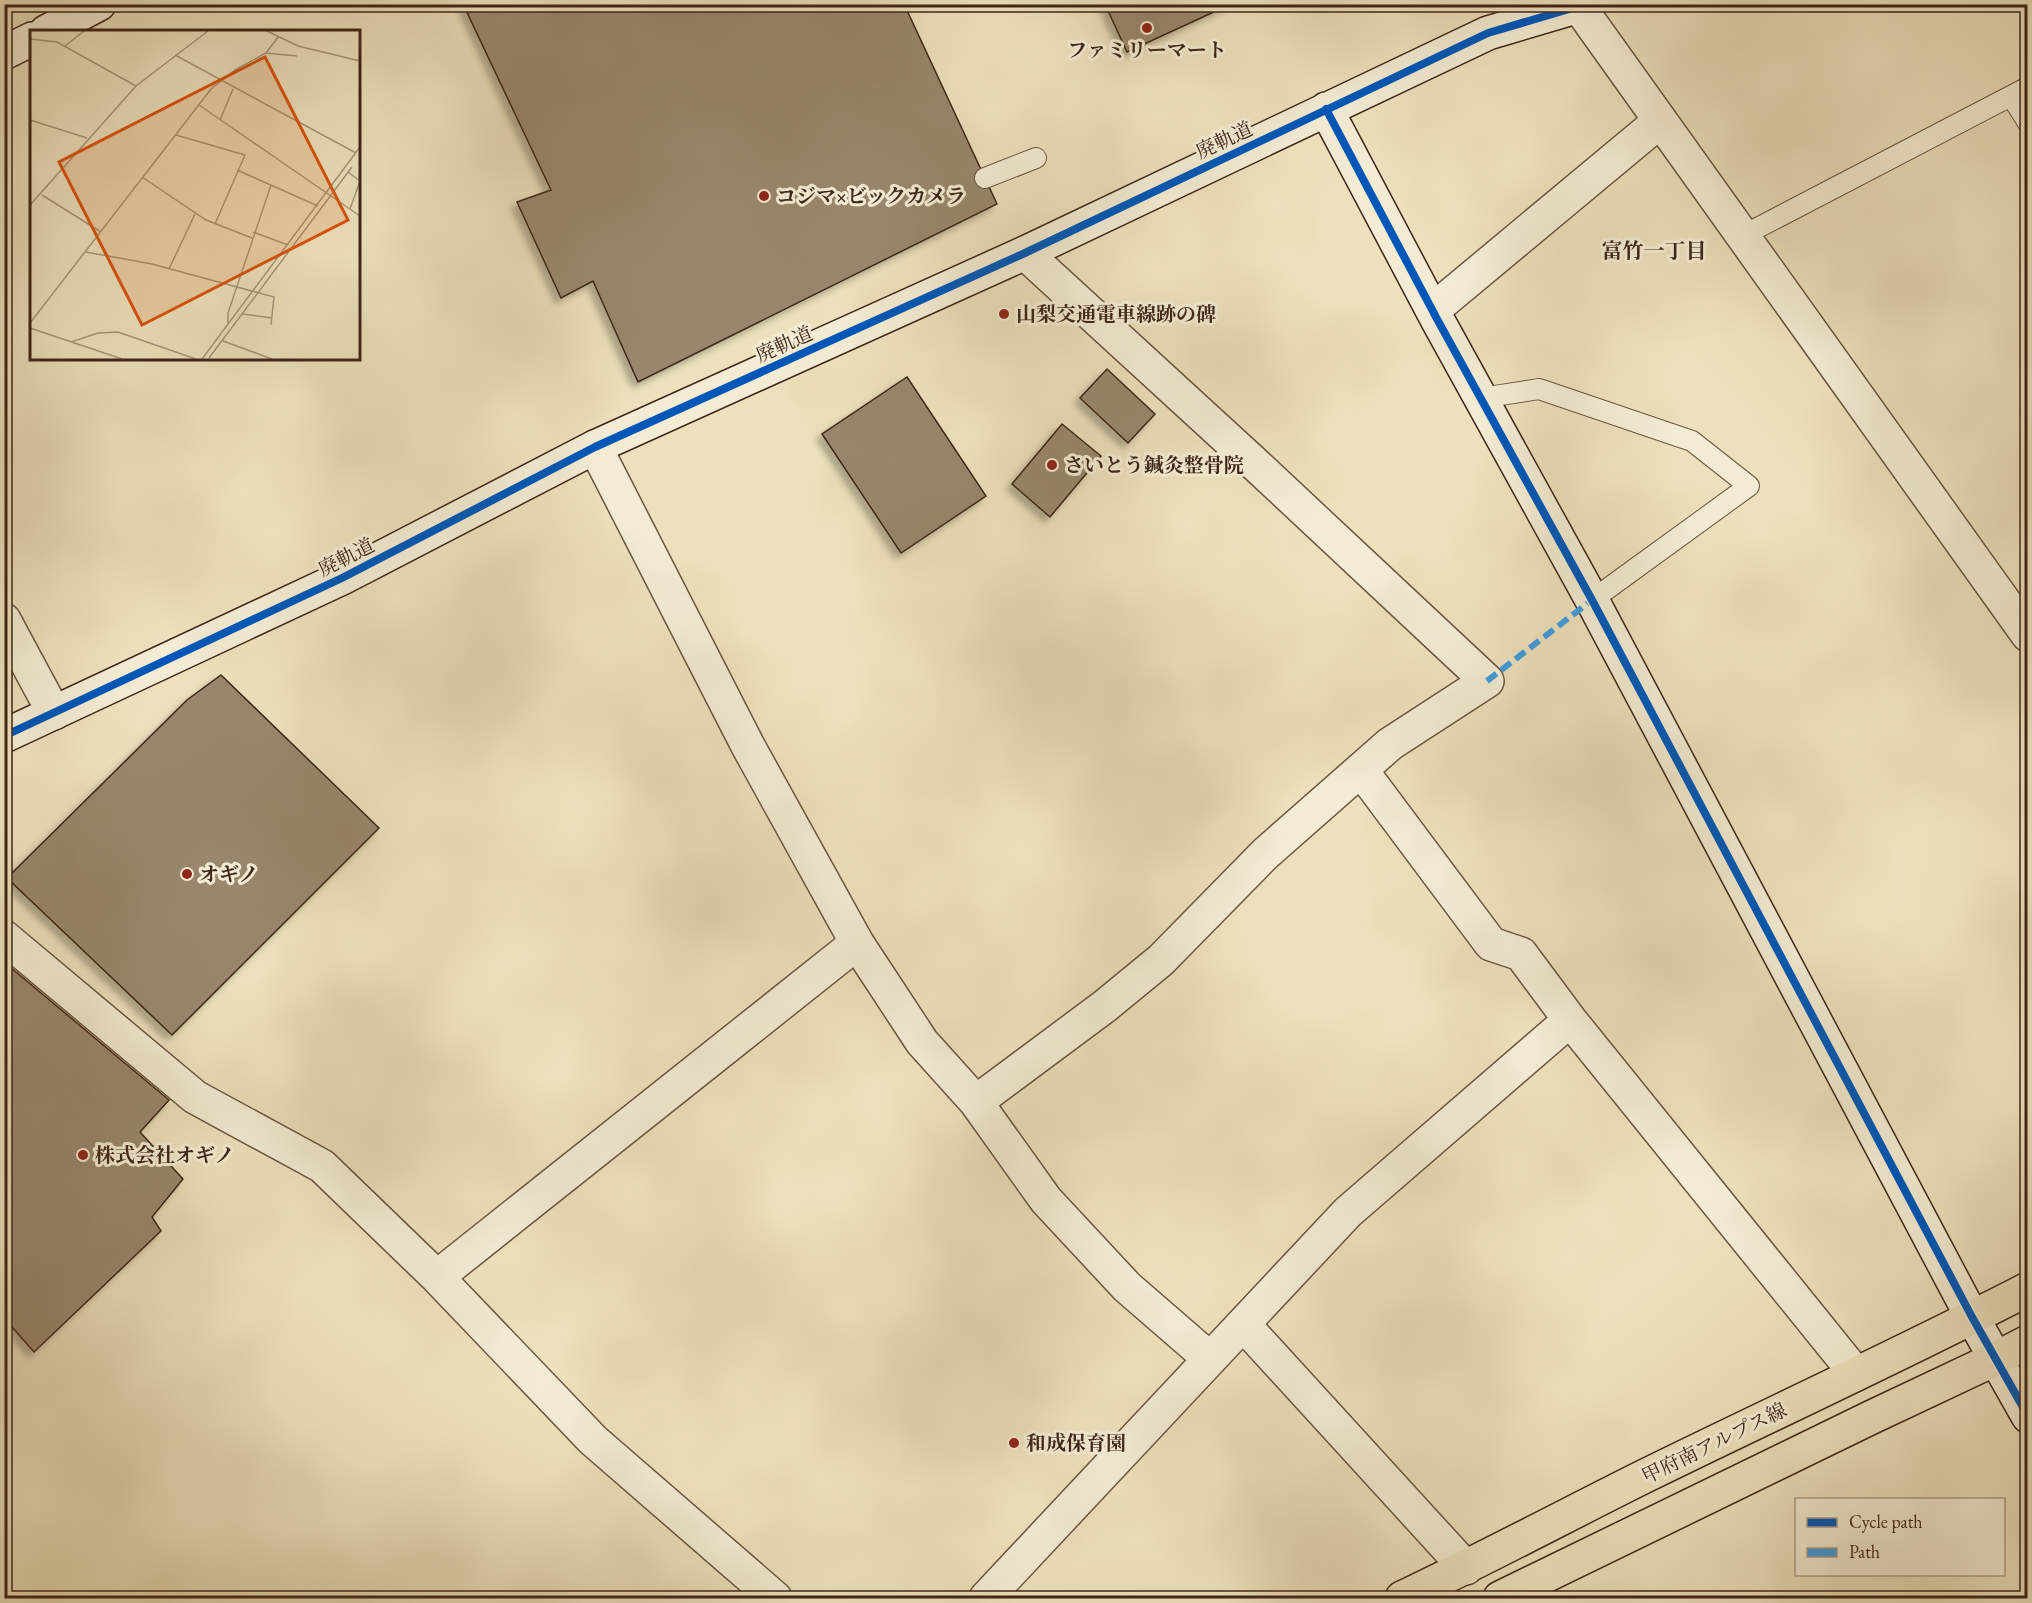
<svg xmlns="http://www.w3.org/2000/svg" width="2032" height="1603" font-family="'EB Garamond','Noto Serif JP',serif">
	<defs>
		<filter id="shadow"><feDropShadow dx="-5.5" dy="5.5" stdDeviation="3" flood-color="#0004"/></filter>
	</defs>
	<rect width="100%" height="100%" fill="#ece1bc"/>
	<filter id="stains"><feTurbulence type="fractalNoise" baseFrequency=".00333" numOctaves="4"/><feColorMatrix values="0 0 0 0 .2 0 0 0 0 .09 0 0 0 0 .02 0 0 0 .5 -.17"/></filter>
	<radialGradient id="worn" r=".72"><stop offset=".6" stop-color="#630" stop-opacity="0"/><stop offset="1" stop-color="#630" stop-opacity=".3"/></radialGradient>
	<path fill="#98876d" stroke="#3e2618" stroke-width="1.5" filter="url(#shadow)" d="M463 4H904L997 204 638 382 593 281 561 298 517 202 551 190Z
		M1105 4H1229V5L1127 52Z
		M1107 369 1155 414 1128 443 1080 398Z
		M907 377 986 496 901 553 822 434Z
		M1062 424 1101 456 1050 517 1012 484Z
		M221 675 379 828 172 1035 7 878 187 700Z
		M4 962 169 1100 140 1132 183 1179 152 1217 161 1231 34 1352 4 1318Z"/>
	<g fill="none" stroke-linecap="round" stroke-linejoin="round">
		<defs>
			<path id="lane" d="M2011 96 2028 123
				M985 178 1036 158
				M1742 236 2028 87
				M1481 398 1539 389 1692 441 1749 486 1592 600"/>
			<path id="street" d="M1577 4 2028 635
				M1433 310 1660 121
				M595 447 748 746 857 943 922 1042 976 1102 1046 1200 1127 1287 1210 1359
				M4 620 54 713
				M1361 770 1491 944 1521 954 1570 1020 1856 1374
				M4 937 195 1097 322 1166 437 1277 593 1440 775 1598
				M976 1102 1105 1006 1161 960 1265 854 1390 744 1487 681 1254 463 1025 253
				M437 1277 857 943
				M1243 1324 1466 1568
				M986 1598 1348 1212 1570 1020"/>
			<path id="secondary" d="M46 32 99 4
				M4 53 32 39
				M1326 109 1437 319 1592 600 1972 1317 2028 1416
				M4 736 342 578 595 447 1025 253 1488 33 1586 4"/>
			<path id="primary" d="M1402 1598C1482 1560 1561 1518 1641 1478 1769 1415 1900 1355 2028 1289
				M1500 1598 1872 1417 1995 1359 2028 1342"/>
		</defs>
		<use href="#lane" stroke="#6a5541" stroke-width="22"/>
		<use href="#street" stroke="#6a5541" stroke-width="36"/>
		<use href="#secondary" stroke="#3e2618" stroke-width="36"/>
		<use href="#primary" stroke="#3e2618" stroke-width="36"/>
		<use href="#lane" stroke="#f3ecd3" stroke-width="20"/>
		<use href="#street" stroke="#f3ecd3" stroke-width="33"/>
		<use href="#secondary" stroke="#f3ecd3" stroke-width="33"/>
		<use href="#primary" stroke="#ece1bc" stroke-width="33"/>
		<path stroke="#3f9cdf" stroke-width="6" stroke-dasharray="12 6" stroke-linecap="butt" d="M1487 681 1592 600"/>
		<defs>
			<path id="cycleway" d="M1326 109 1437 319 1592 600 1972 1317 2028 1416
				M4 736 342 578 595 447 1025 253 1488 33 1586 4"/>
		</defs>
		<use href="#cycleway" stroke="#f3ecd3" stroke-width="11"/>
		<use href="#cycleway" stroke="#0057b8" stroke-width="8"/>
	</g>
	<g fill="#8f2418" stroke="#f3ecd3" stroke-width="2">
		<circle cx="1147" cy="28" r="6"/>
		<circle cx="764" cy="196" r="6"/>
		<circle cx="1004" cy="314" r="6"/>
		<circle cx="1052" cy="465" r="6"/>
		<circle cx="187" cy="874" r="6"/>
		<circle cx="83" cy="1155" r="6"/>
		<circle cx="1014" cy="1443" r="6"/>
	</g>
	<g text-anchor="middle" stroke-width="6" stroke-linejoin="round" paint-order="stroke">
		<g font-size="20" font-weight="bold" fill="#3e2618" stroke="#f3ecd3" text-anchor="start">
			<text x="1147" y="57" text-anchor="middle">ファミリーマート</text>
			<text x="776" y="203">コジマ×ビックカメラ</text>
			<text x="1016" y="321">山梨交通電車線跡の碑</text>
			<text x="1064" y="472">さいとう鍼灸整骨院</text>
			<text x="199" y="881">オギノ</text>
			<text x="95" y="1162">株式会社オギノ</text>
			<text x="1026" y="1450">和成保育園</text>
		</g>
		<g font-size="20" fill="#3e2618" stroke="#f3ecd3">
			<text transform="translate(1224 140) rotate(-25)" y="7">廃軌道</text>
			<text transform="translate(784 344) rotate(-24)" y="7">廃軌道</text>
			<text transform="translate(346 557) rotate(-27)" y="7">廃軌道</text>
			<text transform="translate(1714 1443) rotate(-26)" y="7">甲府南アルプス線</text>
		</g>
		<g font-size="21" font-weight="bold" fill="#3e2618" stroke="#f3ecd3">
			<text x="1654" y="258">富竹一丁目</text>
		</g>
	</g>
	<g transform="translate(30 30)">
		<rect width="330" height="330" fill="#ece1bc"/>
		<path fill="none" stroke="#a6967a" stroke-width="1.5" d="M237 1 268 16 330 31M0 9 27 12 106 56M35 16 54 1M236 23 267 26M145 25 326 123M169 75 330 186M0 90 57 108M190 90 203 59M146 105 215 125 185 194M207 140 288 176M318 142 330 151 320 179M112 147 176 190 222 208M12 165 71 202M0 175 106 56 178 1M223 202 258 215M56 222 122 234 244 267 241 295M139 239 165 184M213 284 242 288M0 293 181 59 205 40 236 23 249 6M198 294V283L241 155M0 298 92 329M193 311 242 329M41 312 68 303 88 302 166 329M179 328 322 137M172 329 330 117"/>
		<path fill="#d7540d" fill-opacity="0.15" stroke="#d7540d" stroke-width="3" d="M235 27 318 190 112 295 29 132Z"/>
		<rect width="330" height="330" fill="none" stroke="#3e2618" stroke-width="3"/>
	</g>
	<rect width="2032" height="1603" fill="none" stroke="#ece1bc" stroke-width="24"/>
	<rect x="6" y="6" width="2020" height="1591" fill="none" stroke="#3e2618" stroke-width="3"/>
	<rect x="12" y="12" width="2008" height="1579" fill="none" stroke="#3e2618" stroke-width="1.5"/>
	<rect x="1795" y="1498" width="210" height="78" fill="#f3ecd3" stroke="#ab9d88" stroke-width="1.5"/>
	<rect x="1807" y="1518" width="30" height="9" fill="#0057b8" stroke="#ab9d88" stroke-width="1.5"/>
	<text x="1849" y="1528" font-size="18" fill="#3e2618">Cycle path</text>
	<rect x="1807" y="1548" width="30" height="9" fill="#3f9cdf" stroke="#ab9d88" stroke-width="1.5"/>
	<text x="1849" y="1558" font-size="18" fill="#3e2618">Path</text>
	<rect width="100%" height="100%" filter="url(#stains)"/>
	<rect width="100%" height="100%" fill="url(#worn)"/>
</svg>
